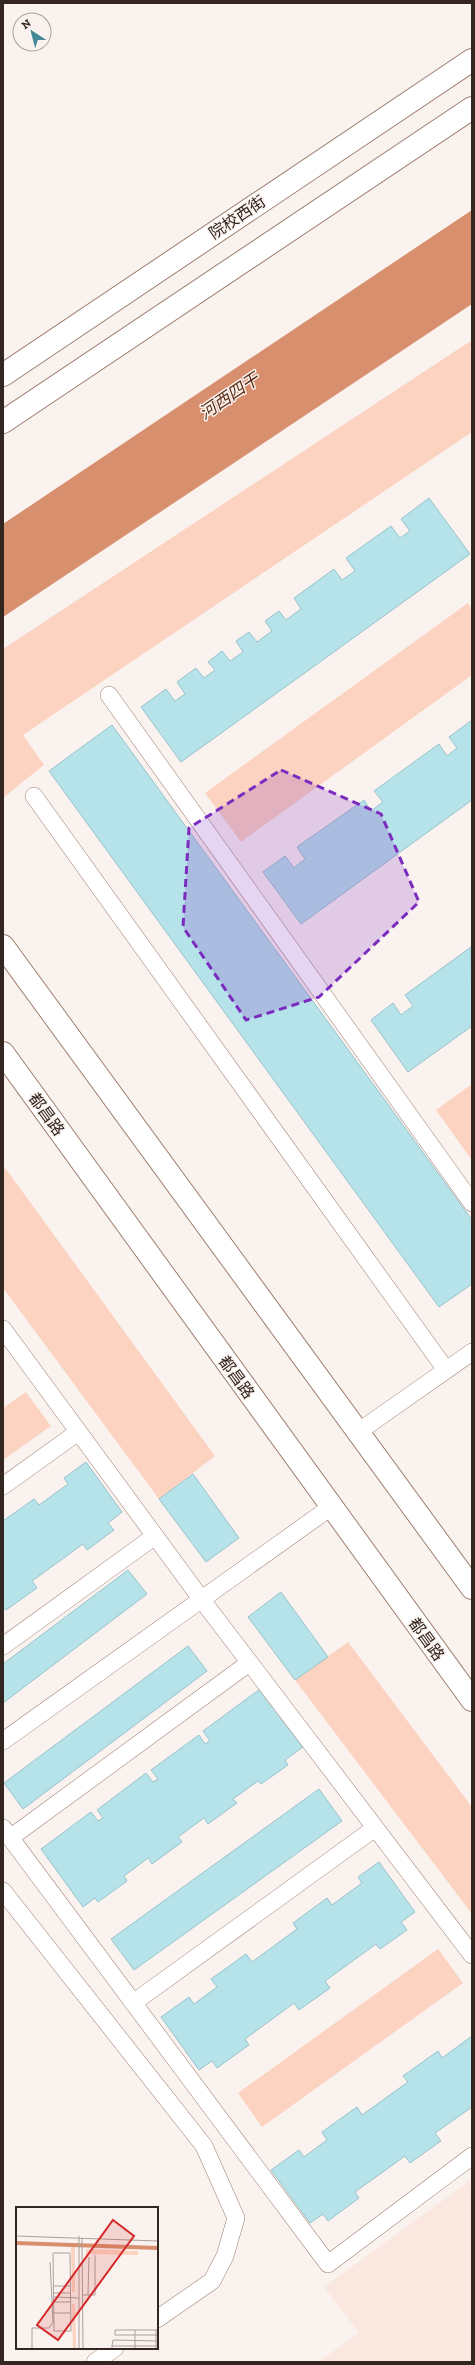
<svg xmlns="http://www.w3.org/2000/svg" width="475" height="2365" font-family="'Zilla Slab','Noto Sans SC',serif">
	<rect width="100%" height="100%" fill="#faf2ef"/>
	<path fill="#fae8e0" d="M472 2179V2362H318L359 2333 324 2287Z"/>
	<path fill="#fcd3c1" d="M472 340V432L23 735 44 765 3 798V649Z
		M468 603 472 609V675L241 842 205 793Z
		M472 1084V1158L471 1159 436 1110Z
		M3 1165 215 1456 159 1499 3 1288Z
		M26 1392 51 1426 3 1460V1408Z
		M348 1642 472 1807V1914L295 1680Z
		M438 1949 463 1983 262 2127 238 2093Z"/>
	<path fill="#d78f6d" d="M472 210V304L3 617V524Z"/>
	<path fill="#b6e2ea" stroke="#99c3cb" d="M429 498 470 554 181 762 141 707 166 689 175 701 185 694 177 682 196 668 204 678 215 670 208 662 222 651 230 661 243 652 236 641 249 632 257 642 272 631 265 621 279 611 286 620 301 609 294 598 334 569 342 580 355 571 346 558 391 526 400 538 410 531 401 519Z
		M472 720V800L301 924 263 872 285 856 294 868 305 859 297 847 364 800 371 811 383 802 374 791 439 744 447 756 457 748 449 737Z
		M112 725 472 1220V1284L439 1307 49 771Z
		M471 947 472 1026 408 1072 371 1020 393 1003 401 1015 413 1006 405 995Z
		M86 1462 122 1512 108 1523 114 1530 87 1550 83 1544 32 1581 37 1588 6 1610 3 1606V1521L34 1499 39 1505 68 1484 64 1478Z
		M193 1474 239 1538 206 1562 159 1499Z
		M128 1570 147 1594 3 1703V1664Z
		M281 1592 328 1657 295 1680 248 1617Z
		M188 1646 207 1671 23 1809 4 1783Z
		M260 1689 303 1747 285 1760 288 1765 261 1784 258 1781 233 1799 237 1803 208 1824 204 1818 178 1837 182 1842 152 1864 148 1858 124 1876 127 1881 98 1902 95 1898 83 1907 41 1849 91 1812 98 1821 103 1818 97 1810 146 1773 153 1782 158 1779 151 1770 199 1735 205 1744 210 1741 203 1731Z
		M319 1789 342 1821 134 1970 111 1939Z
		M379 1862 415 1912 401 1922 407 1930 380 1949 376 1944 325 1981 330 1988 299 2010 294 2003 245 2039 249 2045 217 2068 212 2061 199 2070 161 2017 189 1997 194 2004 217 1987 211 1979 246 1954 252 1962 297 1929 293 1923 327 1898 332 1905 362 1883 358 1877Z
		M472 2036V2107L435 2133 441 2141 410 2163 405 2156 355 2192 359 2198 328 2221 323 2214 310 2223 271 2170 299 2150 304 2157 327 2140 322 2132 357 2107 362 2115 408 2082 403 2076 438 2051 442 2058Z"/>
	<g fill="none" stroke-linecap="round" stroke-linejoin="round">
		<defs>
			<path id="lane" d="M109 695 472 1203
				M34 796 446 1370
				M3 1329 202 1600 472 1955
				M358 1432 472 1352
				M3 1486 78 1432
				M3 1646 155 1536
				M3 1741 331 1507
				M3 1828 328 2264 472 2156
				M10 1838 249 1663
				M3 1891 204 2146 236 2218 225 2256 212 2281 157 2319
				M133 2003 375 1828
				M95 2362 115 2348"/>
			<path id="secondary" d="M3 375 472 60
				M3 422 472 108
				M3 946 472 1588
				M3 1053 472 1700"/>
		</defs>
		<use href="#lane" stroke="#9f7f70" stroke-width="18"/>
		<use href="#secondary" stroke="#9f7f70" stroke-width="24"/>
		<use href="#lane" stroke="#fff" stroke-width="17"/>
		<use href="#secondary" stroke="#fff" stroke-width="22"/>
	</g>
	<path fill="#7b2cbf" fill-opacity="0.2" stroke="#7b2cbf" stroke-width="3" stroke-dasharray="8 5" stroke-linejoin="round" d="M281 770 381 814 419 902 319 997 246 1020 183 927 189 828Z"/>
	<g text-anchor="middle" stroke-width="3" stroke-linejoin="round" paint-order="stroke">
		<g font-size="16" fill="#332620" stroke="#faf2ef">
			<text transform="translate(237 217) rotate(-34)" y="6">院校西街</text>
			<text transform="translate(47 1114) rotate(54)" y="6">都昌路</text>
			<text transform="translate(237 1377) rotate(54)" y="6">都昌路</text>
			<text transform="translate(427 1639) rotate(54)" y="6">都昌路</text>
		</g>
		<g font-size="17" font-style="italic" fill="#5c2d15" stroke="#faf2ef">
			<text transform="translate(229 396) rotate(-34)" y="6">河西四干</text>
		</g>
	</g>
	<g transform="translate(16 2207)">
		<rect width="142" height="142" fill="#faf2ef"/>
		<path d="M55 40H59V85H56ZM70 42 122 44V48L74 47 70 49ZM56 97H59L60 142H57Z" fill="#fcd3c1"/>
		<path d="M0 34 142 39V43L0 38Z" fill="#d78f6d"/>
		<path fill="none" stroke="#aaa09c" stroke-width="1" d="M0 29 142 34M66 31 67 142M37 46H54L55 124H38ZM38 79H54M38 86H54M67 88H79V48M72 88 73 50M38 90 63 91M38 95H54M38 106H55M140 123V142M142 123H99V128H142M96 139 97 133 142 134M16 142V121H33L37 115 34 55M63 142V29M96 142V139H142M119 142V123"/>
		<path fill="#d62828" fill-opacity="0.15" stroke="#d62828" stroke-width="2" d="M97 13 118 29 42 133 21 118Z"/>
		<rect width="142" height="142" fill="none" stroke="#332620" stroke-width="2"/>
	</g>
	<rect width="475" height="2365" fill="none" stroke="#332620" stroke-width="8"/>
	<g transform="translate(32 32) rotate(324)"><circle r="19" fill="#faf2ef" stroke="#aaa09c"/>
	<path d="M0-3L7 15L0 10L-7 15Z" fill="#448a96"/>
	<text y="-6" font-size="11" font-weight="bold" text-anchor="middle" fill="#332620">N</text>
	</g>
</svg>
